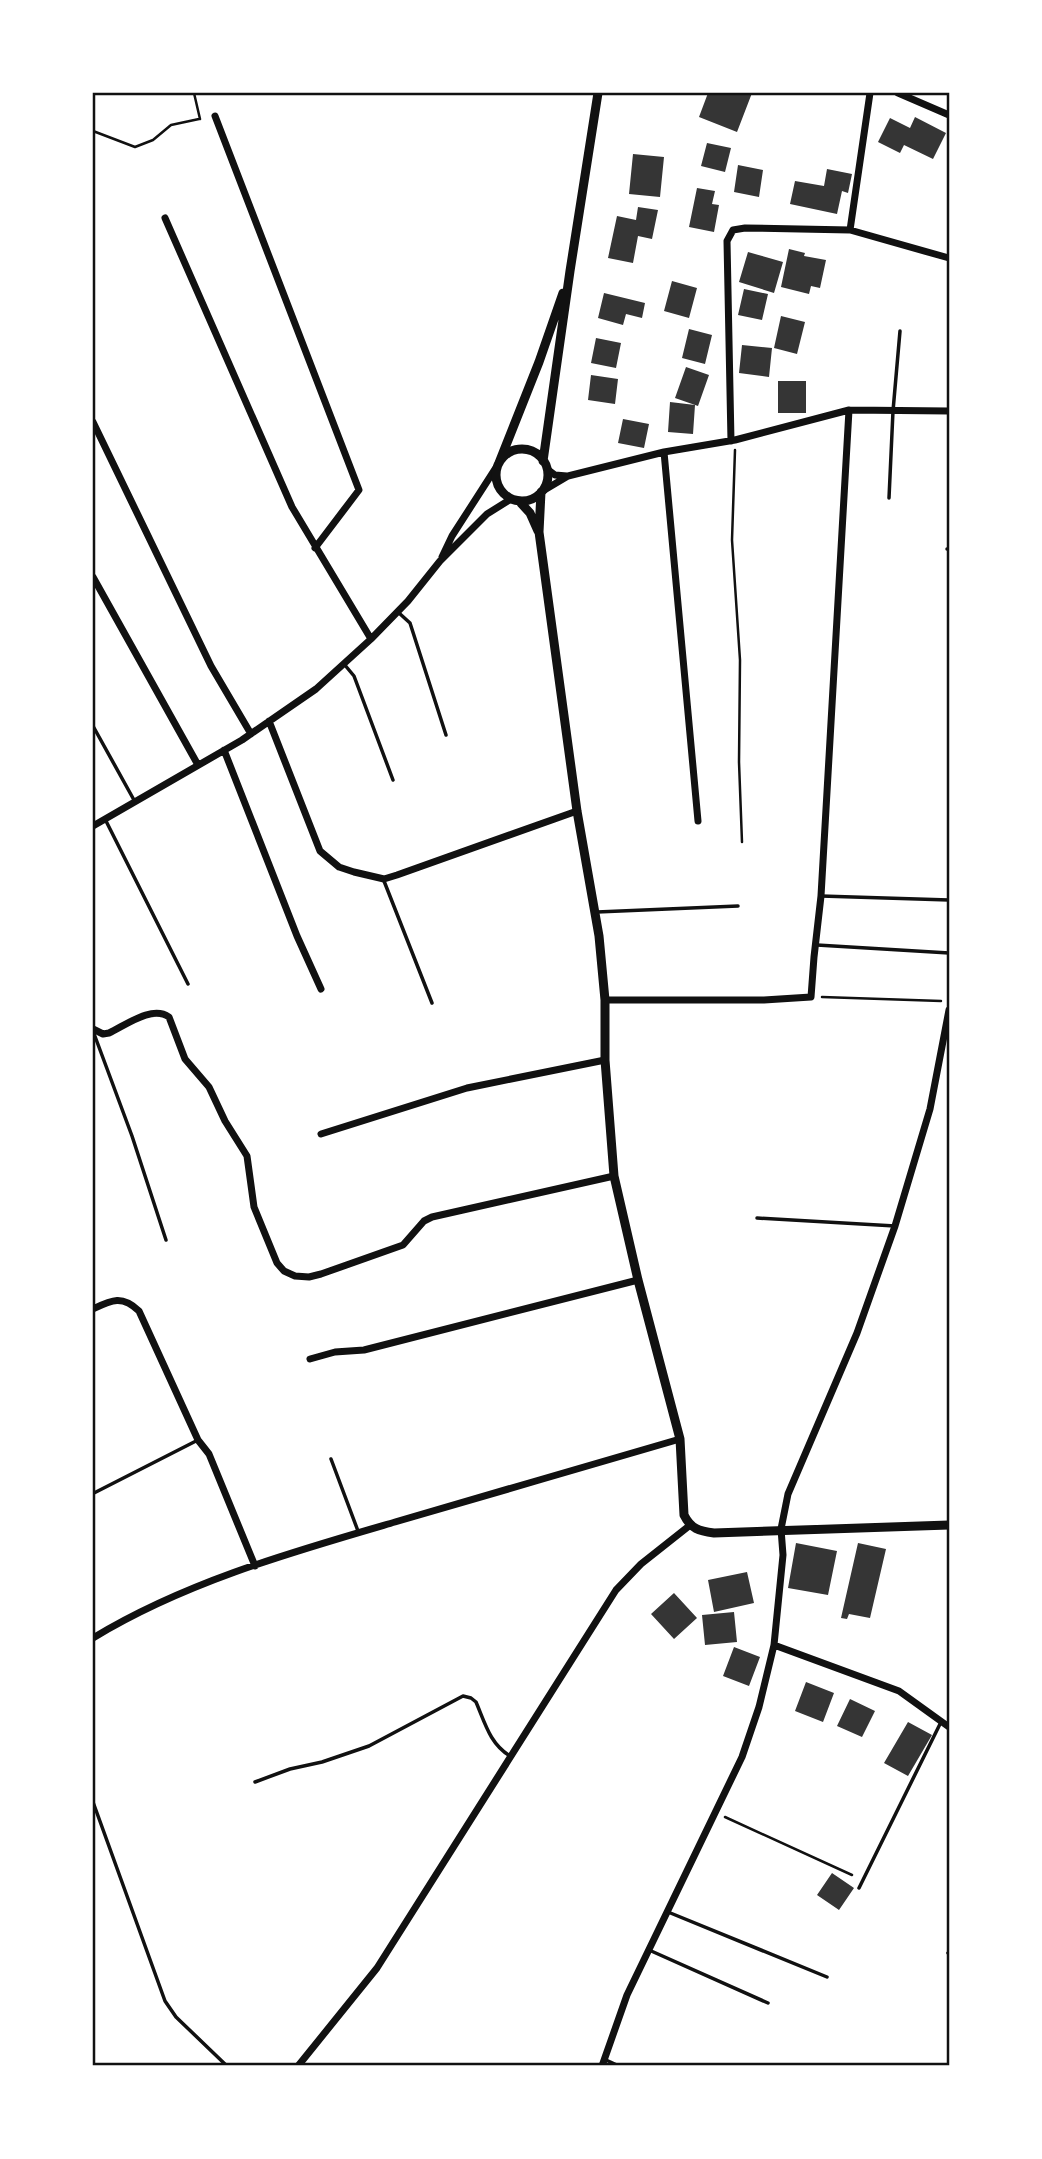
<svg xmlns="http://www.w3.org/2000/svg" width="1042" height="2159" font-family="'Noto Serif',serif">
	<rect width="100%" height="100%" fill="#fff"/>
	<path fill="#353535" d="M708 93H752L737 132 699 117Z
		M915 117 946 133 933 159 904 145 900 153 878 142 890 118 910 128Z
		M707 143 731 148 725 172 701 166Z
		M633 154 664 157 660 197 629 194Z
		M738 165 763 170 759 197 734 192Z
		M827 169 852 174 848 193 842 191 837 214 790 204 795 181 824 186Z
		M697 188 715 191 712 204 719 205 714 232 689 227Z
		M638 207 658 210 652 239 638 236 633 263 608 258 617 216 636 220Z
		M789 249 805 253 804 256 826 260 820 288 811 286 809 294 781 287Z
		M748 252 783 262 774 293 739 282Z
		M672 281 697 288 689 318 664 311Z
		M744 289 768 294 762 320 738 315Z
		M604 293 645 303 642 318 626 314 623 325 598 318Z
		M781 316 805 322 797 354 774 348Z
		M689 329 712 335 705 364 682 358Z
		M596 338 621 343 616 368 591 363Z
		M742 345 772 348 769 377 739 373Z
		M686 367 709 375 698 406 675 398Z
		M591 375 618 379 615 404 588 400Z
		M778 381H806V413H778Z
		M670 402 695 405 693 434 668 432Z
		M623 419 649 424 644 448 618 443Z
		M796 1543 837 1551 828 1595 788 1588Z
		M858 1543 886 1549 870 1618 849 1614 847 1619 841 1618Z
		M747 1572 754 1603 714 1612 708 1580Z
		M674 1593 697 1618 674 1639 651 1614Z
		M734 1612 737 1642 705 1645 702 1615Z
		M734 1647 760 1657 749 1686 723 1676Z
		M806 1682 834 1693 823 1722 795 1711Z
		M850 1699 875 1711 862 1737 837 1726Z
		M908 1722 932 1735 908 1776 884 1763Z
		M832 1873 854 1888 839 1910 817 1895Z"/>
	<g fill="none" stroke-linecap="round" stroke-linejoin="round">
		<path stroke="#111" stroke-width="2.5" d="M194 93 200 119
			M93 131 135 147 153 140 171 125 199 119
			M735 450 732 540 740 660 739 762 742 842
			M822 997 941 1001
			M725 1817 852 1875"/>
		<path stroke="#111" stroke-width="3.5" d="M889 498 893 411 900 331
			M947 549H949
			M399 613 410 623 446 735
			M344 664 354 676 393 780
			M93 726 134 800
			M105 819 188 984
			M384 881 432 1003
			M821 896 949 900
			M597 912 738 906
			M817 945 949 953
			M93 1031 132 1136 166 1240
			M757 1218 895 1226
			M331 1459 358 1531
			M94 1493 196 1441
			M255 1782 290 1769 322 1762 369 1746 463 1696 471 1698 476 1702C485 1723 490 1744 510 1756
			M93 1802 165 2001 176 2017 227 2066
			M859 1888 941 1722
			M668 1912 827 1977
			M649 1950 768 2003
			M948 1953 949 1954
			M606 2060 619 2066"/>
		<path stroke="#111" stroke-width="7" d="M898 93 949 115
			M215 116 359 490 315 548
			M165 218 292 507 371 639
			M850 230 949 258
			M93 422 211 666 251 734
			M731 441 727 241 733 230 745 228 850 230 870 93
			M664 452 698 821
			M547 469 555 475 567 476
			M541 492 568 476 664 452 735 440 849 410 949 411
			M442 557 452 536 499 463
			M93 577 198 765
			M269 721 320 851 339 867 354 872 384 879 397 875 577 811
			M224 750 297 936 321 989
			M93 826 242 740 316 689 371 639 408 601 440 561 487 514 511 499
			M605 1000H764L811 997 814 957 821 896 849 410
			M93 1029 103 1034 109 1033C126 1025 152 1005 169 1017L185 1059 209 1087 225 1121 247 1156 254 1207 277 1263 284 1271 295 1276 309 1277 321 1274 403 1245 424 1221 432 1217 614 1176
			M321 1134 467 1088 605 1060
			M93 1309C112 1300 122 1295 139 1311L198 1440 209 1454 255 1566
			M310 1359 335 1352 364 1350 638 1280
			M93 1638C185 1582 292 1552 395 1522 490 1494 585 1467 680 1439
			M774 1645 899 1691 949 1727
			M298 2066 377 1968 616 1590 641 1564 689 1526
			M602 2066 627 1995 742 1757 759 1707 774 1645 783 1555 781 1529 788 1494 857 1333 895 1226 930 1109 949 1010"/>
		<path stroke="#111" stroke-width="9" d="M496 475a26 26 0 1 1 52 0a26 26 0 1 1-52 0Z
			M543 461 570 271 598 93
			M499 463 539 362 563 293
			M541 492 539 532 577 811 599 936 605 1000V1060L614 1176 638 1280 680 1439 684 1515C691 1529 699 1531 714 1533L949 1525
			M519 501 530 513 538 531"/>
	</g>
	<rect width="1042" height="2159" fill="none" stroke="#ffffff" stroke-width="189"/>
	<rect x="94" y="94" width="854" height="1970" fill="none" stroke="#111" stroke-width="2.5"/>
</svg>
